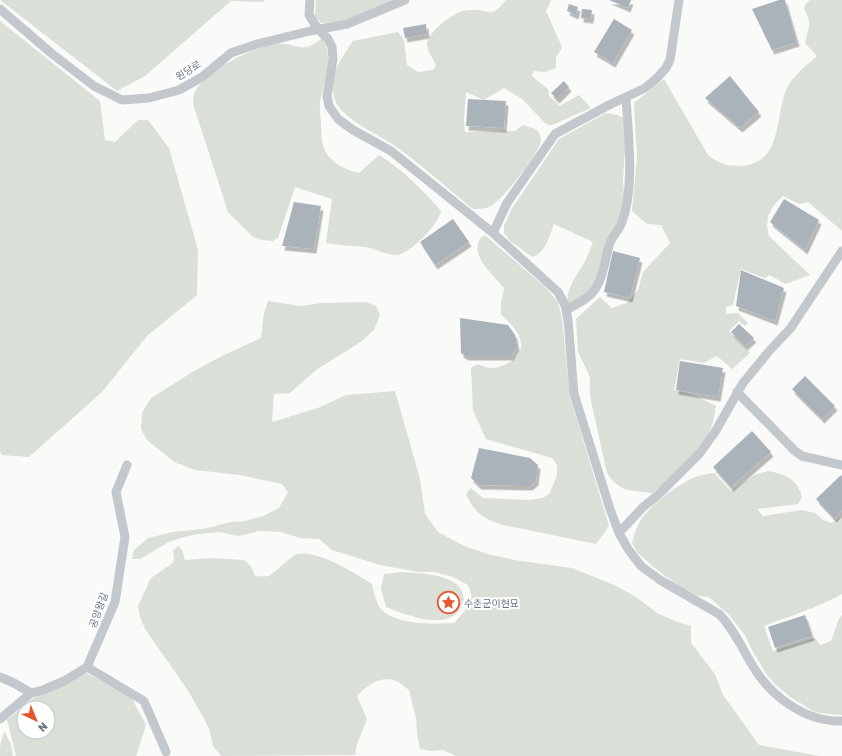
<svg xmlns="http://www.w3.org/2000/svg" width="842" height="756" font-family="Rubik,'Noto Sans KR',sans-serif">
	<defs>
		<filter id="shadow"><feDropShadow dx="2.5" dy="4.5" stdDeviation="0" flood-color="#0004"/></filter>
	</defs>
	<rect width="100%" height="100%" fill="#fafaf8"/>
	<path fill="#dadfd7" fill-rule="evenodd" d="M0 0H264L263 2 231 1 145 76 117 91Z
		M316 0H396C372 9 347 23 321 23L315 16Z
		M506 0H551L546 11 562 47 556 58V68L545 72 534 71 532 76 539 82 548 89 549 96 560 106 579 95 591 108 552 125 546 124 522 99 504 88 484 100 466 92 464 120 465 132 515 131 523 125C531 127 540 129 541 139 542 151 502 200 491 206 486 209 480 209 473 209 447 188 422 165 395 146 379 135 341 118 335 100 327 78 341 58 353 41L398 32 404 40 407 65 418 72 433 70 436 66C434 59 427 52 427 44 428 32 452 14 462 11 466 10 471 10 474 10 482 9 487 14 495 11 499 9 503 3 506 0Z
		M810 0H842V231L808 202 799 204 783 196 774 205 768 216 767 227 769 236 810 275 786 284 769 275 765 278 741 269 733 305 726 307V314L738 313 748 323 745 326 739 321 729 331 750 353 732 369 717 356 704 363 680 359 674 390 694 395 716 406C714 416 713 427 707 436 696 457 671 476 653 493 631 490 620 493 607 473L590 396V377L578 352 576 319 600 297 612 308 627 303 638 290 643 272 670 243 661 225 647 224 632 211 637 158 634 103 664 79 708 155C718 163 726 166 739 166 783 165 775 116 786 90 791 77 807 65 817 56L805 43C808 28 813 24 804 9L806 3Z
		M0 21 100 101 105 140 115 142 138 120H148L169 148 198 250 197 295 147 336 102 392 29 457 2 455 0 451Z
		M322 38C336 59 322 83 320 104 319 111 321 119 321 126 322 131 321 136 322 141 325 160 342 169 359 173L379 155C403 170 423 190 441 211 439 224 409 255 396 255 388 255 375 249 366 247 353 246 339 245 326 243L332 199 295 187 278 238 273 241 262 240 253 237 228 212 194 107C193 101 192 96 196 90 208 70 253 47 275 44 296 41 300 57 322 38Z
		M606 113 618 115 623 118 625 148 623 180 624 196 619 222 605 244 600 271 593 285 583 296 572 304 567 302C568 287 575 277 583 265 587 258 590 250 593 242L554 224C549 237 546 253 532 257L510 241 504 233V226L511 210 559 139Z
		M483 236H486L547 289 558 302 562 319 570 397 609 526 596 544 503 525C484 519 474 513 466 494L471 488 483 498 529 500 543 498 550 493 557 475V465L552 458 486 439 473 411 471 368 478 364C482 366 487 368 492 368 503 367 520 359 521 348 523 334 509 323 501 314V303L504 288C492 274 466 252 483 236Z
		M268 301 301 306 321 303 366 302 376 306 380 315 374 330 362 341 316 370 290 393 274 394 272 422 318 408 346 395 395 391 420 479 425 514 438 532 464 546 488 554 514 560 572 568 614 585 636 597 657 613 675 621 691 626V643L715 674 723 695 759 745 820 756H456L443 750 431 751 420 749 417 734 416 718 409 690C405 687 400 682 396 681 381 675 367 685 357 696L367 719 357 744 355 755 221 756 213 746 209 729 202 715 187 689 145 629 140 617 138 606 151 578 173 563 174 558 173 551 178 546 182 550 185 560 213 558 244 560 250 565 255 576C259 576 265 577 268 576 274 574 288 559 295 555 313 547 357 574 372 584 374 592 376 604 382 610 396 625 435 624 454 623L465 611 472 597 468 585 453 577 434 572H419L380 565 332 550 319 539 300 538 281 532 259 531 239 536 219 532 198 534 184 537 169 542 140 559H132L134 550 148 538 173 532 203 529 231 522 245 521 263 516 279 508 288 492 282 484 240 475 195 470 174 462 147 440 141 429 142 413 151 398 194 371 222 356 261 338 264 313Z
		M768 471C785 474 798 479 802 497L798 504 757 509 763 516 802 510 815 513 823 520 832 523 842 516V594C817 608 790 616 764 626L773 651 815 638 820 645 831 641 838 621 842 615V715L827 714 815 712 789 696 776 685 767 675 752 650 745 635 728 614 709 597 698 596 685 590 672 581 651 565 638 553 632 543C634 535 637 525 642 518 653 503 684 479 702 475 705 474 710 474 714 473L731 491 754 475Z
		M402 572C418 573 450 574 460 588 462 591 463 596 464 600 462 604 460 610 457 613 441 629 403 614 386 607L381 589 384 574Z
		M84 672 130 695 146 725 136 756H16L7 720 43 690ZM24 708H48V732H24Z
		M4 731 11 744 13 756H0V747Z"/>
	<path fill="#aab3b9" filter="url(#shadow)" d="M609 0H631L628 8Z
		M779 0H785L797 42 772 50 752 9Z
		M569 4 578 7 576 15 567 11Z
		M582 9 592 10 591 19 581 18Z
		M614 19 632 30 613 63 594 52Z
		M426 24 427 34 405 38 403 28Z
		M730 76 759 112 740 128 705 98Z
		M564 81 569 87 557 99 551 93Z
		M468 99 506 101 504 128 466 126Z
		M784 199 819 220 805 250 770 222Z
		M294 202 321 206 314 249 282 246Z
		M453 219 469 242 435 265 420 242Z
		M613 251 640 258 630 298 604 292Z
		M741 270 784 288 775 321 736 306Z
		M460 318 508 325 515 335 517 347 511 356H466L461 353Z
		M739 324 754 338 745 346 731 332Z
		M680 361 723 368 718 397 676 390Z
		M805 376 835 406 822 419 792 389Z
		M752 431 771 452 731 487 713 467Z
		M479 448 530 458 538 465 536 481 530 486 479 485 471 478Z
		M841 475 842 477V510L834 518 816 499Z
		M805 615 812 636 775 648 768 627Z"/>
	<g fill="none" stroke-linecap="round" stroke-linejoin="round">
		<path stroke="#c3c8cc" stroke-width="9" d="M310 0 309 15 318 29 328 39 332 47 333 59 327 96 329 106 338 119 353 130 391 151 493 233 558 292 565 305 568 320 574 394 610 509 619 533 628 549 641 566 660 580 719 614C733 628 741 646 751 663 769 695 804 722 842 721
			M0 9 51 53 94 86 122 100 149 98 179 90 202 77 231 53 257 44 310 31 347 24 405 0
			M493 233 507 203 555 134 609 105 645 88 656 79 666 68 670 60 679 0
			M566 310C589 298 598 293 604 267 606 260 607 252 609 246 611 237 619 231 622 222 635 186 628 135 626 97
			M737 392 795 451 802 456 842 465
			M619 533 643 507 658 495 700 453 715 432 743 383 770 350 790 329 842 251
			M87 667 144 701 166 752
			M0 677 14 683 31 693 43 690 64 681 87 667 115 602 125 537 116 492 127 465
			M0 719 31 693"/>
	</g>
	<defs>
		<symbol id="sight-ring" viewBox="-11 -11 22 22"><circle r="9.5" fill="#fff" stroke="#e4572e" stroke-width="1.5"/><path d="M0-6L1.8-2.2L6-1.7L2.9 1.2L3.7 5.4L0 3.3L-3.7 5.4L-2.9 1.2L-6-1.7L-1.8-2.2Z" fill="#e4572e"/></symbol>
	</defs>
	<g fill-rule="evenodd">
		<use href="#sight-ring" x="436" y="590" width="25" height="25"/>
	</g>
	<g text-anchor="middle" stroke-width="4" stroke-linejoin="round" paint-order="stroke">
		<g font-size="10" fill="#657683" stroke="#fff">
			<text transform="translate(188 70) rotate(-32)" y="4">원당로</text>
			<text transform="translate(98 610) rotate(-70)" y="4">공양왕길</text>
		</g>
		<g font-size="10" fill="#657683" stroke="#fff" text-anchor="start">
			<text x="464" y="607">수춘군이현묘</text>
		</g>
	</g>
	<g transform="translate(36 720) rotate(136)"><circle r="19" fill="#ffffff" stroke="#c1c8cd"/>
	<path d="M0-3L7 15L0 10L-7 15Z" fill="#e4572e"/>
	<text y="-6" font-size="11" font-weight="bold" text-anchor="middle" fill="#657683">N</text>
	</g>
</svg>
